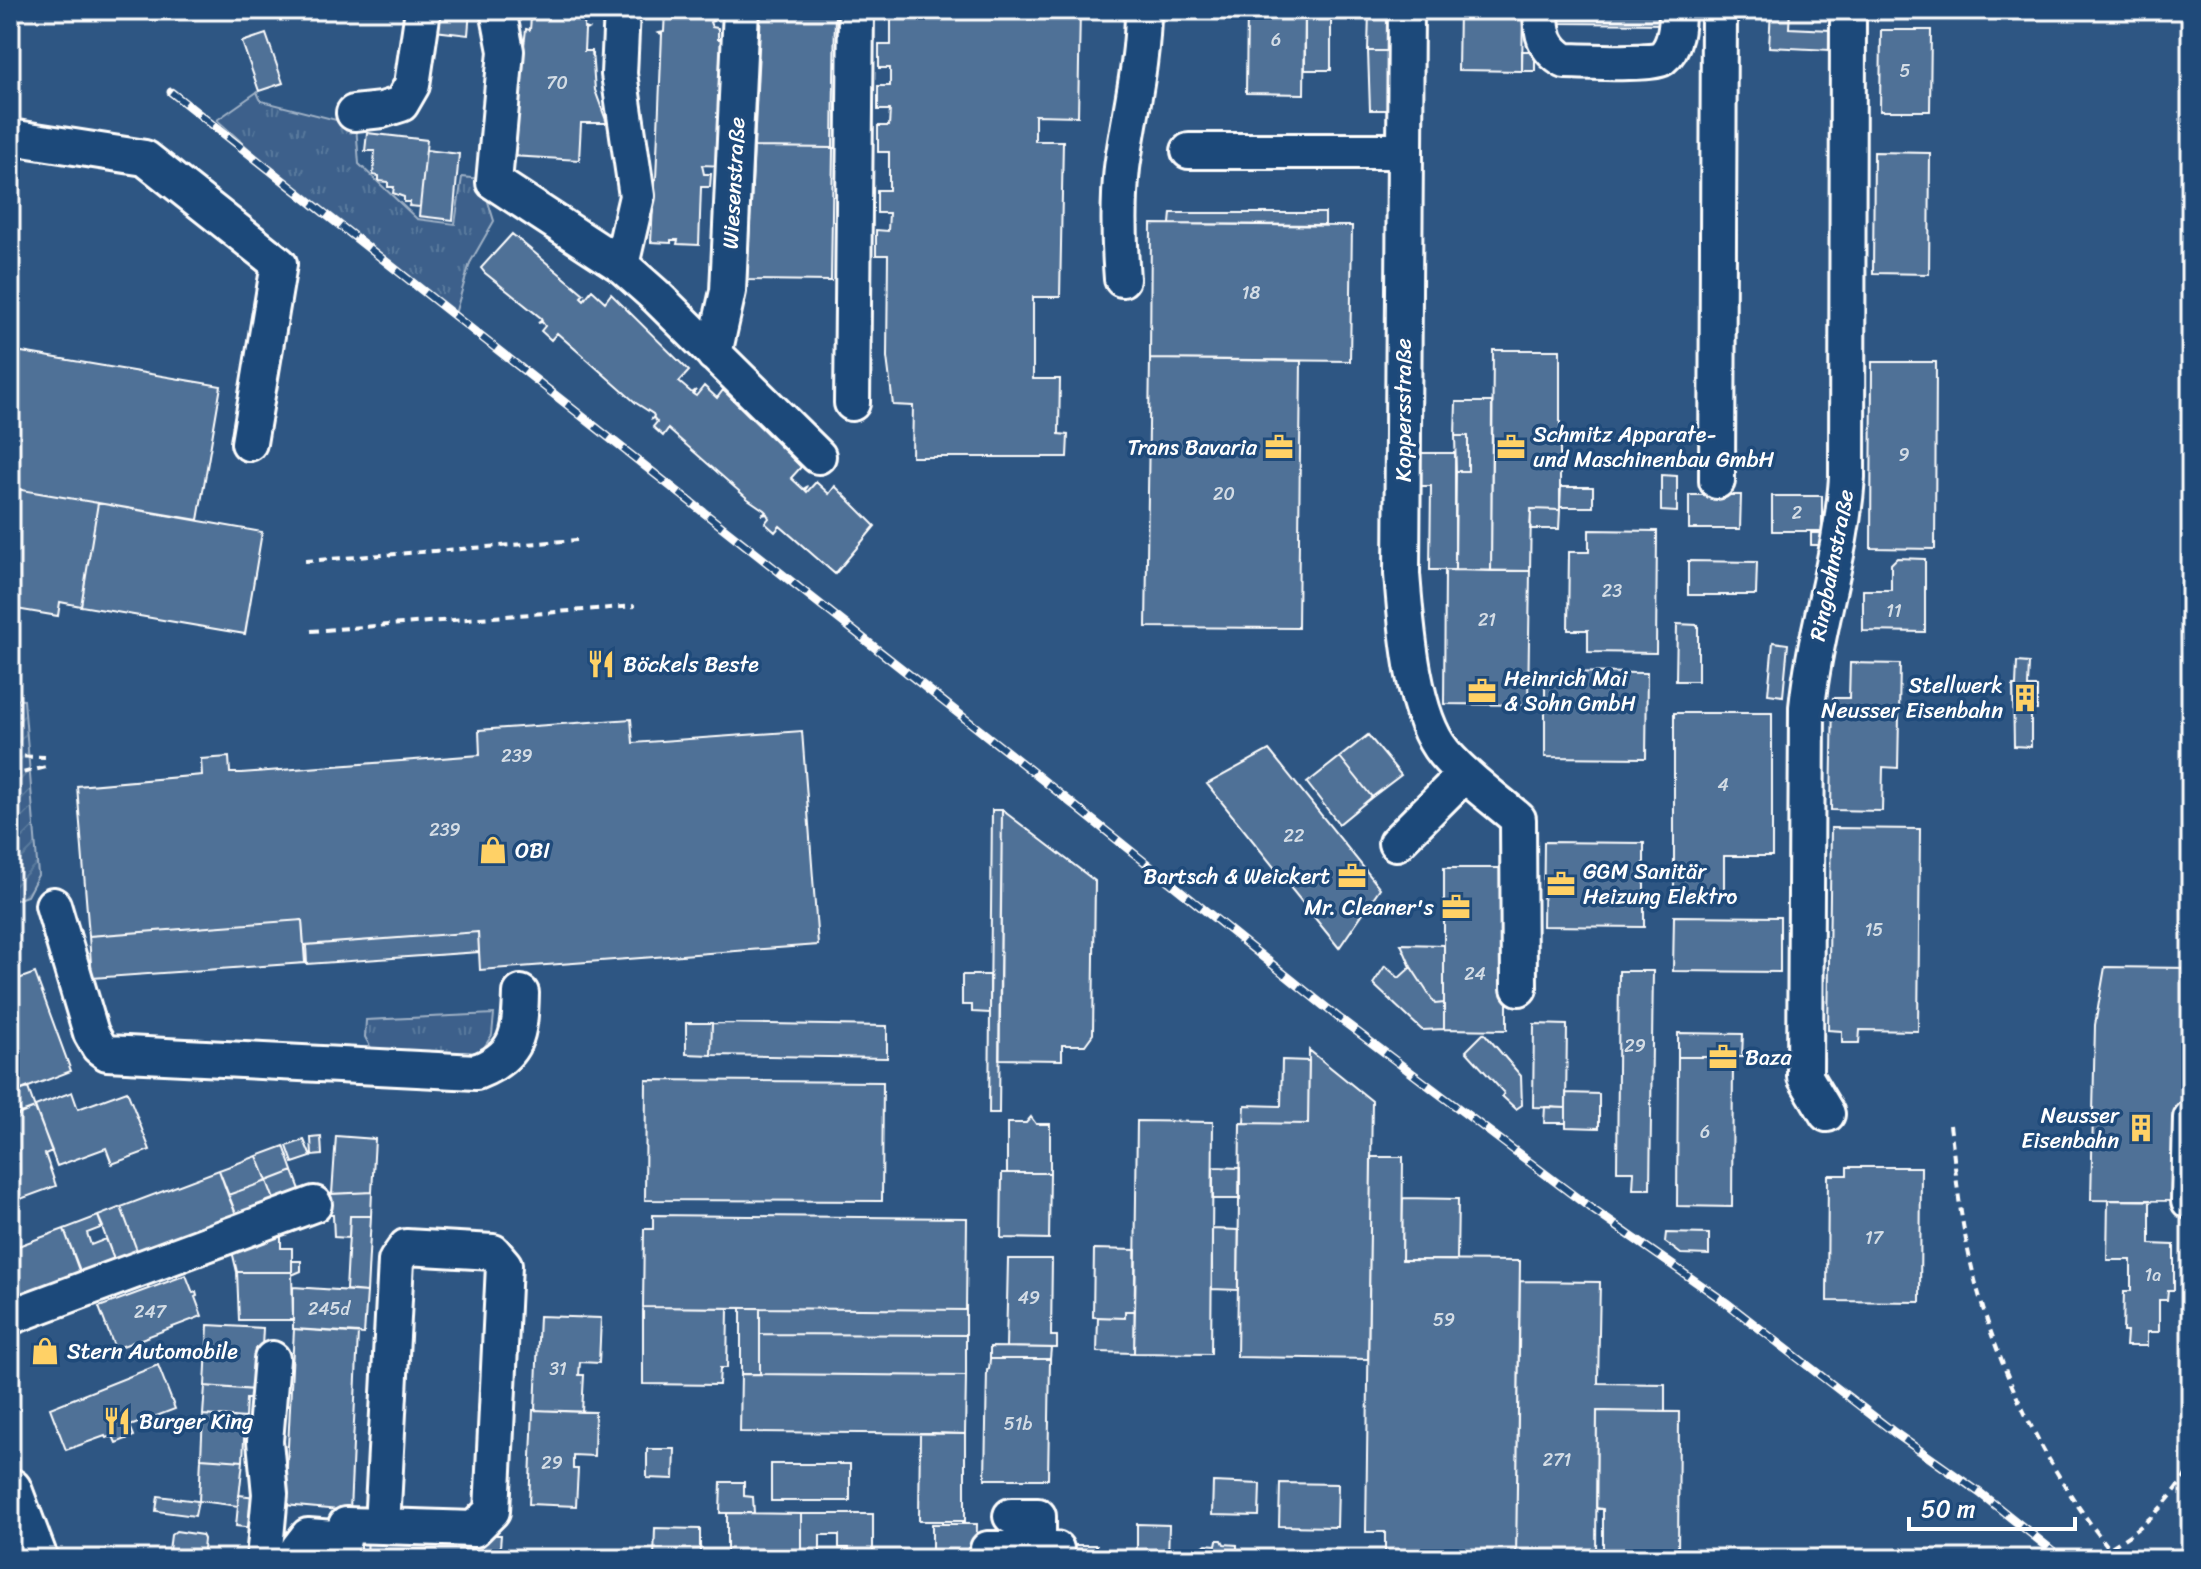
<svg xmlns="http://www.w3.org/2000/svg" width="2201" height="1569" font-family="Sriracha,sans-serif">
	<defs>
		<pattern id="grass-tufts" width="24" height="20" patternUnits="userSpaceOnUse" patternTransform="scale(2)"><rect width="24" height="20" fill="#3c618b"/><path d="M3 7l-1-3M5 7V3M7 7l1-3M15 17l-1-3M17 17v-4M19 17l1-3" fill="none" stroke="#59799c"/></pattern>
		<pattern id="garden-furrows" width="10" height="10" patternUnits="userSpaceOnUse" patternTransform="scale(2)"><rect width="10" height="10" fill="#3c618b"/><path d="M-1 1l2-2M0 10L10 0M9 11l2-2" fill="none" stroke="#59799c"/></pattern>
	</defs>
	<rect width="100%" height="100%" fill="#1f4a7a"/>
	<filter id="ink" filterUnits="userSpaceOnUse"><feTurbulence type="fractalNoise" baseFrequency=".0125" numOctaves="2"/><feDisplacementMap in="SourceGraphic" scale="16" xChannelSelector="R" yChannelSelector="G"/><feConvolveMatrix kernelMatrix="1 2 1 2 8 2 1 2 1" color-interpolation-filters="sRGB"/></filter>
	<g filter="url(#ink)">
		<path fill="#2e5683" d="M10 10H2191V1559H46L10 1465Z"/>
		<path fill="url(#grass-tufts)" stroke="#9eb0c5" stroke-width="2" d="M257 92 261 101 356 125 359 164 417 219 455 224 462 177 481 179 494 221 470 263 455 314 295 190 217 120Z
			M494 1014 492 1035 483 1049 468 1058 372 1050 365 1037 366 1020Z"/>
		<path fill="url(#garden-furrows)" stroke="#9eb0c5" stroke-width="2" d="M10 699 24 700 38 875 27 896 10 902Z"/>
		<path fill="#507197" stroke="#fff" stroke-width="2" d="M437 10H470L468 35 435 31Z
			M540 10H585L584 28 588 29 585 30 584 51H592L595 90 607 123H581L579 160 511 156 526 29 530 30 531 17 537 18 538 11Z
			M665 10H731V18L709 17 713 21 710 22 712 27 718 28V39H721L724 166 702 165 704 174H711L710 187H701L699 245 677 244 678 240H671V243L651 242 654 188V181L652 180 656 179 662 34 659 33 664 32Z
			M761 10H835L833 148 754 147Z
			M891 10H1080L1078 116 1035 115V141H1063L1060 297H1033V379H1060L1059 434 1068 435 1067 457H912L913 406 893 405 887 357 888 255H876V230L888 231 889 213H877V190H889V152H878V126H889L890 110H878V86H890V68H879V45H891Z
			M1247 10H1305L1304 94 1246 93Z
			M1305 10H1331V70H1305Z
			M1369 10H1389V51H1368Z
			M1459 10H1523L1522 71 1458 70Z
			M1557 10H1670V24L1557 23Z
			M1771 10H1790L1789 28 1831 30 1830 50 1769 47Z
			M1881 30H1931L1930 111H1880Z
			M266 34 283 83 259 91 242 42Z
			M1368 51H1389L1388 110H1370Z
			M1522 51H1535V71H1522Z
			M367 133 427 140 420 207 409 206 410 202H404V197L393 193 394 187H388V182L379 181V176L373 175 375 151H365Z
			M754 147 833 148 831 281 747 280Z
			M426 150 459 154 453 220 419 216Z
			M1874 152 1930 153 1929 274 1873 273Z
			M1171 213H1325V225L1170 224Z
			M1151 224 1352 226 1350 361 1150 359Z
			M512 234 584 294 581 297 584 300 592 290 605 302 611 294 689 371 679 382 692 393 696 390 693 394 696 396 704 386 717 398 723 390 801 467 791 478 803 489 808 486 805 490 807 492 816 482 829 494 835 486 875 526 835 574 780 526 775 532 765 523 769 518 767 514 762 515 766 512 764 510 748 499 668 429 663 436 653 427 657 422 654 418 651 420 654 416 653 414 636 403 557 333 551 340 541 331 545 326 542 322 538 323 542 320 541 318 485 273 481 268Z
			M10 350 221 386 198 520 10 488Z
			M1493 350H1560V510L1531 509 1530 571H1491Z
			M1150 359 1301 361 1298 628 1146 627Z
			M1872 362H1936L1935 549 1871 548Z
			M1456 402H1492L1491 571 1455 570 1456 471H1468V436H1455Z
			M1455 436H1468V471H1456Z
			M1416 453H1455V570H1430L1431 486H1415Z
			M1661 475 1677 476V512L1661 511Z
			M1561 487H1593V507H1560Z
			M10 488 98 503 81 606 60 602 58 616 10 608Z
			M1689 495H1741L1740 529H1689Z
			M1772 496H1822V531H1772Z
			M98 503 262 532 245 634 81 606Z
			M1531 509 1560 510 1559 529H1530Z
			M1589 530 1657 531 1656 653 1588 652V630H1568L1569 552H1589Z
			M1811 533H1822V545H1811Z
			M1897 558 1925 559V632L1863 631V590H1891V564Z
			M1688 561 1757 562 1756 595H1688Z
			M1445 570 1530 571 1528 705 1444 704Z
			M1677 624 1698 625V681H1676Z
			M1773 642 1788 644 1783 696 1768 694Z
			M2017 662 2029 663 2028 687H2037V710H2031V747L2014 746 2013 686H2016Z
			M1850 663 1900 664 1898 768 1883 767 1882 811 1831 810 1833 698H1849Z
			M1545 672 1647 673 1646 758 1545 757Z
			M1674 713H1772V856H1724V894H1674Z
			M631 719 633 743 802 731 818 945 480 970 478 932 304 945 302 920 89 936 77 786 202 775 201 759 229 757 230 773H241L480 755 479 730Z
			M1368 735 1401 775 1372 797 1340 757Z
			M1269 750 1380 888 1339 948 1207 784Z
			M1340 757 1372 797 1339 824 1307 783Z
			M992 810H1002L999 1113H989Z
			M1002 810 1095 881 1093 1034 1085 1045H1062V1060L999 1059Z
			M1831 828 1920 829 1918 1031 1860 1030 1859 1043H1842V1031L1828 1030Z
			M1544 842 1644 843V927L1543 926Z
			M1444 868H1507V1030L1444 1029Z
			M1674 916 1780 917V972L1673 971Z
			M302 920 305 963 92 978 89 936Z
			M478 932 479 952 307 964 306 945Z
			M1401 944 1444 945V1003L1435 1004 1411 967Z
			M1385 966 1399 978 1411 967 1435 1004 1444 1003V1029L1422 1030 1373 984Z
			M2105 967 2191 968 2187 1201 2091 1200 2095 1025Z
			M1619 971H1653L1650 1189H1633L1634 1171H1617Z
			M35 973 71 1071 13 1093 10 1085V982Z
			M962 975H990V1013L972 1012V1005H962Z
			M686 1023H712L711 1055 686 1054Z
			M712 1023 887 1026V1058L711 1055Z
			M1534 1024 1567 1025 1566 1108 1533 1107Z
			M1484 1033 1521 1076 1522 1105 1516 1109 1502 1096 1504 1093 1466 1051Z
			M1678 1033 1743 1034 1742 1057H1678Z
			M1309 1050 1372 1101 1368 1359 1237 1357 1240 1123 1308 1124Z
			M1678 1057H1733L1732 1207 1677 1206Z
			M1282 1060 1309 1061 1308 1124 1244 1123 1245 1105 1281 1106Z
			M646 1080 883 1082 882 1201 645 1200Z
			M28 1088 35 1108 21 1113 13 1093Z
			M127 1091 150 1150 112 1164 106 1148 57 1166 35 1106 72 1092 78 1109Z
			M1566 1093 1599 1094V1128L1566 1127Z
			M1545 1107 1566 1108V1123H1544Z
			M35 1108 52 1151 45 1154 56 1186 15 1201 10 1189V1118Z
			M1031 1117 1036 1124H1050V1173H1007V1123H1026Z
			M1137 1121 1213 1122 1211 1354 1134 1353Z
			M336 1136 375 1139 372 1192 332 1194Z
			M321 1137 322 1155 312 1156 311 1138Z
			M304 1140 311 1157 293 1163 287 1146Z
			M284 1146 293 1171 267 1181 257 1156Z
			M257 1156 267 1181 228 1195 219 1170Z
			M1371 1157H1403L1402 1260 1520 1261 1516 1559H1385V1532H1366Z
			M1213 1167 1240 1168V1199H1213Z
			M1847 1167H1921L1920 1302 1827 1301 1828 1175H1847Z
			M219 1170 238 1219 139 1256 121 1207Z
			M293 1171 302 1195 276 1205 267 1181Z
			M1002 1173H1050L1049 1239 1001 1238Z
			M267 1181 276 1205 238 1219 228 1195Z
			M372 1192 371 1216H350L349 1238 334 1237 333 1215H328V1194Z
			M1403 1198 1458 1199 1457 1260H1402Z
			M2108 1200H2150V1244L2174 1245V1290H2168L2167 1300H2159V1332H2147V1346H2126L2127 1332H2123L2124 1291H2131V1260H2107Z
			M121 1207 139 1256 116 1265 98 1216Z
			M653 1215 967 1218 966 1310 643 1307 644 1229H653Z
			M98 1216 103 1227 87 1233 91 1245 106 1239 116 1265 84 1281 64 1229Z
			M350 1216H371L367 1292 346 1290Z
			M64 1229 81 1276 20 1299 15 1285 12 1286 10 1282V1249Z
			M1212 1229 1239 1230 1238 1290 1212 1289Z
			M281 1231V1248H292V1272H237L231 1247Z
			M1666 1233 1709 1234V1255L1681 1254 1665 1242Z
			M1094 1249 1136 1250 1135 1311H1125V1318L1093 1317Z
			M1008 1259H1052L1051 1336H1057V1348L1006 1347Z
			M292 1261H301V1271L292 1275Z
			M237 1272H292L293 1320H239Z
			M186 1275 193 1293 196 1292 197 1296 195 1297 202 1316 115 1349 99 1307Z
			M1520 1281 1600 1282 1598 1383 1665 1384V1412L1597 1411 1596 1559H1516Z
			M293 1287 367 1292 364 1334 293 1329Z
			M643 1307 728 1308 727 1368H720L719 1385 643 1384Z
			M741 1308H760V1374H741Z
			M760 1308 966 1310V1335L760 1334Z
			M1125 1311H1135L1134 1353 1097 1352 1098 1317 1125 1318Z
			M539 1316 601 1318 599 1363 580 1362 579 1375H584L582 1412 535 1410Z
			M208 1325 263 1328 262 1347 255 1348 253 1390 205 1386Z
			M294 1329 358 1333 350 1511 285 1505Z
			M760 1334 966 1335V1376L760 1374Z
			M990 1347 1051 1348 1050 1359H990Z
			M990 1359H1050L1048 1479H985L987 1370 989 1369Z
			M158 1365 175 1409 130 1426 134 1436 116 1443 113 1436 106 1438 105 1436 66 1450 50 1408Z
			M741 1374 966 1376 965 1434 740 1432Z
			M205 1386 255 1390 254 1399H246L245 1418 203 1415Z
			M533 1410 595 1412 594 1456 573 1455V1469H578L576 1506 529 1504Z
			M1597 1411 1679 1412 1678 1559H1603V1509L1596 1508Z
			M203 1415 245 1418 243 1461 201 1458Z
			M920 1433 965 1434V1521H919Z
			M647 1449H675L674 1479 647 1478Z
			M201 1458 243 1461 238 1506 199 1501Z
			M771 1464H850V1501H771Z
			M721 1482H744V1496L753 1497 754 1513H720Z
			M1213 1482 1260 1484 1259 1516 1212 1515Z
			M1280 1483 1338 1484 1337 1527 1279 1526Z
			M239 1495 265 1498 262 1529 236 1526Z
			M158 1496 198 1501 195 1516 156 1511Z
			M727 1513 801 1514V1559H727Z
			M801 1514H873V1559H849V1548H839V1535H820V1559H801Z
			M932 1524H977L976 1556H932Z
			M1137 1524 1169 1525 1168 1559H1096V1556L1137 1557Z
			M655 1528 700 1529V1559H654Z
			M176 1531 202 1535 204 1539 202 1559H168L171 1535Z
			M368 1533 501 1535 499 1559H367Z
			M1217 1540H1222L1224 1544 1237 1545V1559H1200V1549L1206 1544 1216 1545Z
			M1075 1545H1097L1096 1559H1071V1550Z"/>
		<g fill="none" stroke-linecap="round" stroke-linejoin="round">
			<defs>
				<path id="minor" d="M498 10 506 51 494 182 621 265
					M622 10 619 74 637 196 621 265 656 296 818 456
					M1406 10 1402 574C1406 623 1412 715 1444 753 1465 778 1494 798 1518 819L1519 988
					M1541 10C1541 33 1544 49 1565 61 1582 61 1652 65 1662 58 1676 47 1677 26 1677 10
					M354 113 382 110 401 104 412 85 423 10
					M10 137 145 158 279 264 249 443
					M1189 151H1405
					M1122 279C1119 241 1118 205 1122 168 1129 115 1143 64 1143 10
					M714 354 728 291 741 10
					M852 403 856 10
					M1717 481 1719 10
					M1396 843 1465 774
					M53 905 91 1033 99 1047 107 1053 476 1072C518 1056 520 1034 521 993
					M1827 1114 1805 1077 1807 707C1815 629 1842 555 1847 477L1848 10
					M2189 1201 2191 1118
					M10 1317 314 1204
					M1011 1516H1038V1549
					M988 1549H1056
					M264 1559 270 1494 265 1441 272 1359
					M297 1559 298 1549 308 1536 334 1538 340 1547
					M339 1559 346 1525 382 1526 396 1261 406 1247 493 1252 504 1265 492 1511 474 1529 382 1526"/>
				<path id="major" d="M10 1490 36 1559"/>
			</defs>
			<use href="#minor" stroke="#fff" stroke-width="40"/>
			<use href="#major" stroke="#fff" stroke-width="48"/>
			<path stroke="#fff" stroke-width="4" stroke-dasharray="8 6" stroke-linecap="butt" d="M305 561 577 540
				M311 631 635 606
				M10 756 45 757
				M10 776 46 767
				M1950 1125C1955 1163 1958 1202 1966 1240 1986 1347 2041 1463 2109 1548 2145 1527 2170 1502 2191 1467"/>
			<use href="#minor" stroke="#1f4a7a" stroke-width="34"/>
			<use href="#major" stroke="#1f4a7a" stroke-width="42"/>
			<path stroke="#fff" stroke-width="2" d="M10 1539 18 1559"/>
			<defs>
				<path id="rail" d="M171 92 1034 773 1339 1018 1589 1207 1728 1304 1895 1433 1980 1493 2063 1559"/>
			</defs>
			<use href="#rail" stroke="#fff" stroke-width="9"/>
			<use href="#rail" stroke="#1f4a7a" stroke-width="6" stroke-dasharray="18" stroke-linecap="butt"/>
		</g>
	</g>
	<defs>
		<symbol id="office-bare" viewBox="-9 -9 18 18"><path d="M-6-3h4V-5.5h4V-3h4V5H-6ZM-1-4.5V-3h2v-1.5ZM-6 0V1H6V0Z" fill="#ffd166" stroke="#1f4a7a" stroke-width="2.5" paint-order="stroke"/></symbol>
		<symbol id="restaurant-bare" viewBox="-9 -9 18 18"><path d="M-5-6h1v4h1v-4h1v4h1v-4h1v5L-1.5 .5V6h-2V.5L-5-1ZM5-6V6H3V1.5H1.5Q1.5-4 5-6Z" fill="#ffd166" stroke="#1f4a7a" stroke-width="2.5" paint-order="stroke"/></symbol>
		<symbol id="building-bare" viewBox="-9 -9 18 18"><path d="M-4-6H4V6H1V3H-1V6H-4ZM-2.5-4.3h1.7v1.8h-1.7ZM.8-4.3h1.7v1.8H.8ZM-2.5-1h1.7V.8h-1.7ZM.8-1h1.7V.8H.8Z" fill="#ffd166" stroke="#1f4a7a" stroke-width="2.5" paint-order="stroke"/></symbol>
		<symbol id="shop-bare" viewBox="-9 -9 18 18"><path d="M-5-2.5h2.3a2.7 3.5 0 0 1 5.4 0H5L5.5 6h-11ZM-1.5-2.5h3a1.5 2.3 0 0 0-3 0Z" fill="#ffd166" stroke="#1f4a7a" stroke-width="2.5" paint-order="stroke"/></symbol>
	</defs>
	<g fill-rule="evenodd">
		<use href="#office-bare" x="1259" y="427" width="40" height="40"/>
		<use href="#office-bare" x="1491" y="427" width="40" height="40"/>
		<use href="#restaurant-bare" x="581" y="644" width="40" height="40"/>
		<use href="#office-bare" x="1462" y="671" width="40" height="40"/>
		<use href="#building-bare" x="2005" y="678" width="40" height="40"/>
		<use href="#shop-bare" x="473" y="830" width="40" height="40"/>
		<use href="#office-bare" x="1332" y="856" width="40" height="40"/>
		<use href="#office-bare" x="1541" y="864" width="40" height="40"/>
		<use href="#office-bare" x="1436" y="887" width="40" height="40"/>
		<use href="#office-bare" x="1703" y="1037" width="40" height="40"/>
		<use href="#building-bare" x="2121" y="1108" width="40" height="40"/>
		<use href="#shop-bare" x="25" y="1331" width="40" height="40"/>
		<use href="#restaurant-bare" x="97" y="1401" width="40" height="40"/>
	</g>
	<g text-anchor="middle" stroke-width="7" stroke-linejoin="round" paint-order="stroke">
		<g font-size="18" fill="#d3dce5">
			<text x="1276" y="46">6</text>
			<text x="1905" y="77">5</text>
			<text x="557" y="89">70</text>
			<text x="1251" y="299">18</text>
			<text x="1904" y="461">9</text>
			<text x="1224" y="500">20</text>
			<text x="1797" y="519">2</text>
			<text x="1612" y="597">23</text>
			<text x="1894" y="617">11</text>
			<text x="1487" y="626">21</text>
			<text x="517" y="762">239</text>
			<text x="1723" y="791">4</text>
			<text x="445" y="836">239</text>
			<text x="1294" y="842">22</text>
			<text x="1874" y="936">15</text>
			<text x="1475" y="980">24</text>
			<text x="1635" y="1052">29</text>
			<text x="1705" y="1138">6</text>
			<text x="1874" y="1244">17</text>
			<text x="2153" y="1281">1a</text>
			<text x="1029" y="1304">49</text>
			<text x="329" y="1315">245d</text>
			<text x="150" y="1318">247</text>
			<text x="1444" y="1326">59</text>
			<text x="558" y="1375">31</text>
			<text x="1018" y="1430">51b</text>
			<text x="1557" y="1466">271</text>
			<text x="552" y="1469">29</text>
		</g>
		<g font-size="22" fill="#fff" stroke="#1f4a7a">
			<text transform="translate(733 183) rotate(-87)" y="8">Wiesenstraße</text>
			<text transform="translate(1403 410) rotate(-90)" y="8">Koppersstraße</text>
			<text transform="translate(1831 565) rotate(-79)" y="8">Ringbahnstraße</text>
		</g>
		<g font-size="22" fill="#fff" stroke="#1f4a7a" text-anchor="start">
			<text x="1533" y="442">Schmitz Apparate-<tspan x="1533" dy="25">und Maschinenbau GmbH</tspan></text>
			<text x="1257" y="455" text-anchor="end">Trans Bavaria</text>
			<text x="623" y="672">Böckels Beste</text>
			<text x="1504" y="686">Heinrich Mai<tspan x="1504" dy="25">&amp; Sohn GmbH</tspan></text>
			<text x="2003" y="693" text-anchor="end">Stellwerk<tspan x="2003" dy="25">Neusser Eisenbahn</tspan></text>
			<text x="515" y="858">OBI</text>
			<text x="1583" y="879">GGM Sanitär<tspan x="1583" dy="25">Heizung Elektro</tspan></text>
			<text x="1330" y="884" text-anchor="end">Bartsch &amp; Weickert</text>
			<text x="1434" y="915" text-anchor="end">Mr. Cleaner's</text>
			<text x="1745" y="1065">Baza</text>
			<text x="2119" y="1123" text-anchor="end">Neusser<tspan x="2119" dy="25">Eisenbahn</tspan></text>
			<text x="67" y="1359">Stern Automobile</text>
			<text x="139" y="1429">Burger King</text>
		</g>
	</g>
	<rect width="2201" height="1569" fill="none" stroke="#1f4a7a" stroke-width="40"/>
	<rect x="20" y="20" width="2161" height="1529" fill="none" stroke="#fff" stroke-width="3" filter="url(#ink)"/>
	<path d="M1909 1517v12h166v-12" fill="none" stroke="#ffffff" stroke-width="4"/>
	<text x="1921" y="1517" font-size="24" fill="#ffffff" stroke="#1f4a7a" stroke-width="6" paint-order="stroke">50 m</text>
</svg>
